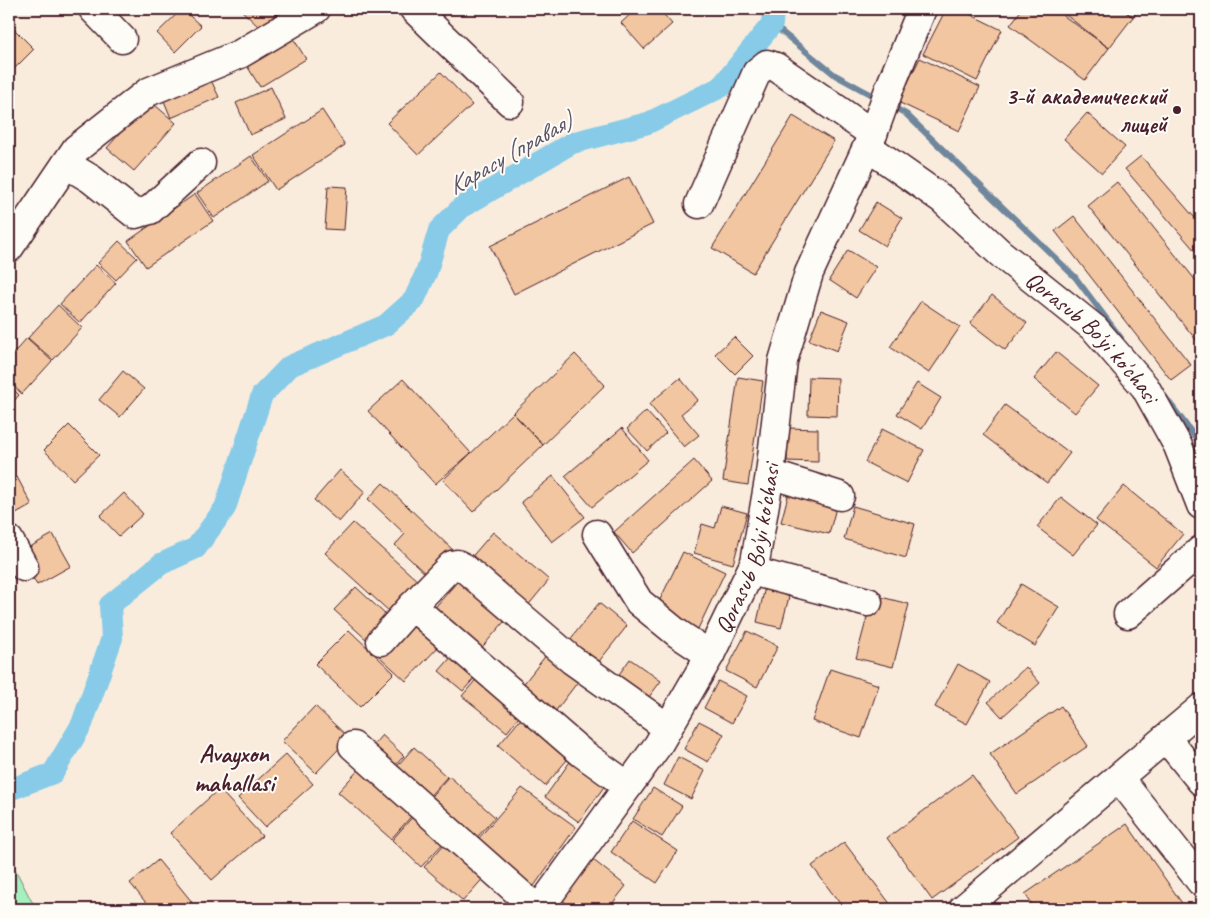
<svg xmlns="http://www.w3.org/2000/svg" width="1210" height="918" font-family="Caveat,sans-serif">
	<rect width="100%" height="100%" fill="#f9ecdd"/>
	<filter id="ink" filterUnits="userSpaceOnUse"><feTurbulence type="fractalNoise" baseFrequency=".02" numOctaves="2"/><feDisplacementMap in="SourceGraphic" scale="10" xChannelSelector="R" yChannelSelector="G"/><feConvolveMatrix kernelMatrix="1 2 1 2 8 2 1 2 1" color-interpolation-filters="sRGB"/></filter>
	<g filter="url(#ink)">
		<path fill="#a6efbe" stroke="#788774" d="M13 865 31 900 38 909H9V866Z"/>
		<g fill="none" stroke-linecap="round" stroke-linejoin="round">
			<path stroke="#6f869c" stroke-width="6" d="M772 24 835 75 879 99
				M890 105 906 114 1075 277 1121 338
				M1166 398 1201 445"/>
			<path stroke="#87cbe8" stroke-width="22" d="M9 790 53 773 82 724 112 638 110 605 161 564 196 548 225 508 262 395 290 366 386 325 414 300 427 271 439 230 462 207 572 143 648 123 721 87 772 24 773 9"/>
		</g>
		<path fill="#f1c6a0" stroke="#4a1f2b" d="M137 9H150L146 15Z
			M182 9 201 26 175 52 157 33Z
			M240 9H280L261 29Z
			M636 9H659L672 24 644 49 621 23Z
			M946 9H959L1002 30 977 81 923 54Z
			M1022 9H1054L1109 48 1085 80 1010 25Z
			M1058 9H1121L1133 17 1109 48Z
			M1123 9H1139L1133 17Z
			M10 25 34 49 9 74V27Z
			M290 33 306 59 260 87 244 61Z
			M920 58 980 87 959 131 898 102Z
			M441 72 472 105 418 155 387 123Z
			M209 76 219 97 171 118 162 96Z
			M271 87 286 119 250 135 236 103Z
			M149 100 176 123 134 171 107 148Z
			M322 110 345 145 276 190 253 155Z
			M1087 113 1125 147 1102 173 1064 139Z
			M793 116 834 141 753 273 712 248Z
			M251 156 268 181 214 218 197 193Z
			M1141 156 1201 225V258L1125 169Z
			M629 177 653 224 514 294 490 246Z
			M1117 182 1201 287V346L1088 206Z
			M328 186 347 187 344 230 325 229Z
			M195 194 213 221 146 267 128 241Z
			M876 202 902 218 885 246 859 230Z
			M1074 216 1191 365 1171 380 1055 231Z
			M119 241 137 258 116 280 98 263Z
			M848 250 876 267 856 298 829 280Z
			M96 265 116 283 80 323 60 304Z
			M992 295 1027 323 1005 350 970 323Z
			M921 301 960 327 929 373 890 347Z
			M58 305 82 328 53 360 28 338Z
			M821 310 849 321 837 351 809 340Z
			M734 337 753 356 735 374 715 354Z
			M27 338 52 361 22 394 9 382V358Z
			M1056 352 1098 386 1075 413 1034 379Z
			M575 354 605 385 543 445 513 413Z
			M123 371 144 389 120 417 99 400Z
			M738 377 763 381 748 485 723 481Z
			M809 377 838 378 837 416 808 415Z
			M680 378 698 400 681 414 699 435 684 447 649 404Z
			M403 379 471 453 435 484 368 411Z
			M917 383 941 398 922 429 897 414Z
			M9 385 19 395 9 407Z
			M1005 405 1070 453 1047 483 983 435Z
			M646 411 666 433 647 451 627 429Z
			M513 413 543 445 473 512 443 480Z
			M69 425 99 455 73 480 44 450Z
			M622 428 648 460 592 507 565 476Z
			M788 428 818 429V462L787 461Z
			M882 429 924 450 907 483 865 462Z
			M694 460 712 481 632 553 614 532Z
			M340 470 365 492 339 522 314 500Z
			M553 476 585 517 552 542 521 502Z
			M17 477 32 505 9 518V482Z
			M383 483 455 552 430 578 395 545 405 534 368 499Z
			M1124 486 1183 534 1156 567 1096 520Z
			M789 492 837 504 829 534 781 522Z
			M124 493 143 514 119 536 100 516Z
			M1061 497 1097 525 1073 555 1037 527Z
			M721 506 747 513 733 564 694 553 702 524 715 528Z
			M853 506 915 524 906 558 844 539Z
			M353 523 419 582 391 613 325 553Z
			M493 532 549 580 526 608 469 560Z
			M53 534 71 566 37 585 19 553Z
			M683 552 725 572 696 633 656 608Z
			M463 575 510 615 478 652 431 612Z
			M1021 584 1059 607 1035 646 997 623Z
			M356 587 388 617 367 640 334 610Z
			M765 587 790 593 781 628 757 622Z
			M873 595 909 604 893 667 856 658Z
			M599 603 627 626 593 669 565 646Z
			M412 620 441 644 406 681 379 656Z
			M349 630 394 673 360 707 315 664Z
			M747 631 778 646 757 687 726 671Z
			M547 654 580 679 551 717 518 691Z
			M453 655 477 675 463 691 439 671Z
			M630 659 661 681 643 705 612 684Z
			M958 664 990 682 967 724 935 707Z
			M1026 667 1040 683 1002 717 988 702Z
			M830 669 879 685 861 738 812 721Z
			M479 676 523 712 507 732 462 696Z
			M718 681 747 696 732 723 704 708Z
			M315 706 349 738 316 773 282 741Z
			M1061 706 1088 746 1017 794 990 754Z
			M525 714 572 754 545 786 498 746Z
			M699 721 724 734 708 762 684 749Z
			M382 735 404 756 390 771 368 751Z
			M414 747 447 777 424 802 391 773Z
			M286 754 313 784 265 827 238 798Z
			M574 756 608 781 579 822 545 797Z
			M678 757 705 771 691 799 664 785Z
			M363 765 415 812 391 839 338 792Z
			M972 775 1018 837 932 900 887 838Z
			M449 776 495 817 471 844 425 803Z
			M522 788 576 827 529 893 472 846Z
			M653 788 682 806 662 837 633 819Z
			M219 789 262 836 212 880 170 833Z
			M416 813 446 840 421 867 392 840Z
			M632 821 678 851 657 883 611 852Z
			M1127 824 1186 909H1035L1025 894Z
			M447 841 486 875 463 901 424 867Z
			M844 842 894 909H844L812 866Z
			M592 859 626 886 608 909H574L561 899Z
			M158 860 192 902 183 909H151L130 883Z"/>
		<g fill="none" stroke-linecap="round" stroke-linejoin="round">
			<defs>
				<g id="minor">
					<path d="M93 9 122 39"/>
					<path d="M414 9 510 102"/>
					<path id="s1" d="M868 147 942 199 1000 253 1095 329 1145 387 1178 446 1201 505"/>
					<path d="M66 164 91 179 135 214 150 210 201 163"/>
					<path d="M699 204 757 72 767 64 776 67 873 134"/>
					<path d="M9 248 76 149 148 92 240 54 316 9"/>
					<path d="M770 474 840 496"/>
					<path d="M597 534 639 602 677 633 710 655"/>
					<path d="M9 540 24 567"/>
					<path d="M751 571 868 602"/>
					<path d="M412 606 452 565 457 564 463 567 572 660 668 728"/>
					<path d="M1128 614 1201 550"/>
					<path d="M381 641 412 606 582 753 628 786"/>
					<path d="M1166 738 1201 781"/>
					<path d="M353 746 537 909"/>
					<path d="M1119 778 1201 882"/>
					<path id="s2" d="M539 909 658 745 710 655 755 562 770 474 783 361 809 273 873 134 890 87 922 9"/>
					<path d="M963 909 1201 708"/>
				</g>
			</defs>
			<use href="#minor" stroke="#4a1f2b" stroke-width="31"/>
			<use href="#minor" stroke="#fdfcf7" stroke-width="28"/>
		</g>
	</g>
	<circle fill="#4a1f2b" stroke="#fdfcf7" stroke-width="2" cx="1177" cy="110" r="5"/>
	<g text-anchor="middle" stroke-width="4" stroke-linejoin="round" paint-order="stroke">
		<g font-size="24" font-weight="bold" fill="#4a1f2b" stroke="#fdfcf7" text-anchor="end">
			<text x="1167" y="104">3-й академический<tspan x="1167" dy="28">лицей</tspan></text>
		</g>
		<g font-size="24" fill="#4a1f2b" stroke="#fdfcf7">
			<text dy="8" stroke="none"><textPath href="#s1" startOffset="295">Qorasub Bo'yi ko'chasi</textPath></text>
			<text dy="8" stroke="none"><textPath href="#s2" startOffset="421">Qorasub Bo'yi ko'chasi</textPath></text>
		</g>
		<g font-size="25" font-style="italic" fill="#5c5364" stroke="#fdfcf7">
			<text transform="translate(509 153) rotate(-30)" y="9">Карасу (правая)</text>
		</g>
		<g font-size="25" font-weight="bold" fill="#4a1f2b" stroke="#fdfcf7">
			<text x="234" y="762">Avayxon<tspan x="234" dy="29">mahallasi</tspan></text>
		</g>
	</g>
	<rect width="1210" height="918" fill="none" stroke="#fdfcf7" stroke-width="30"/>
	<rect x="15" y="15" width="1180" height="888" fill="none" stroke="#4a1f2b" stroke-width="2" filter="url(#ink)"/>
</svg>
